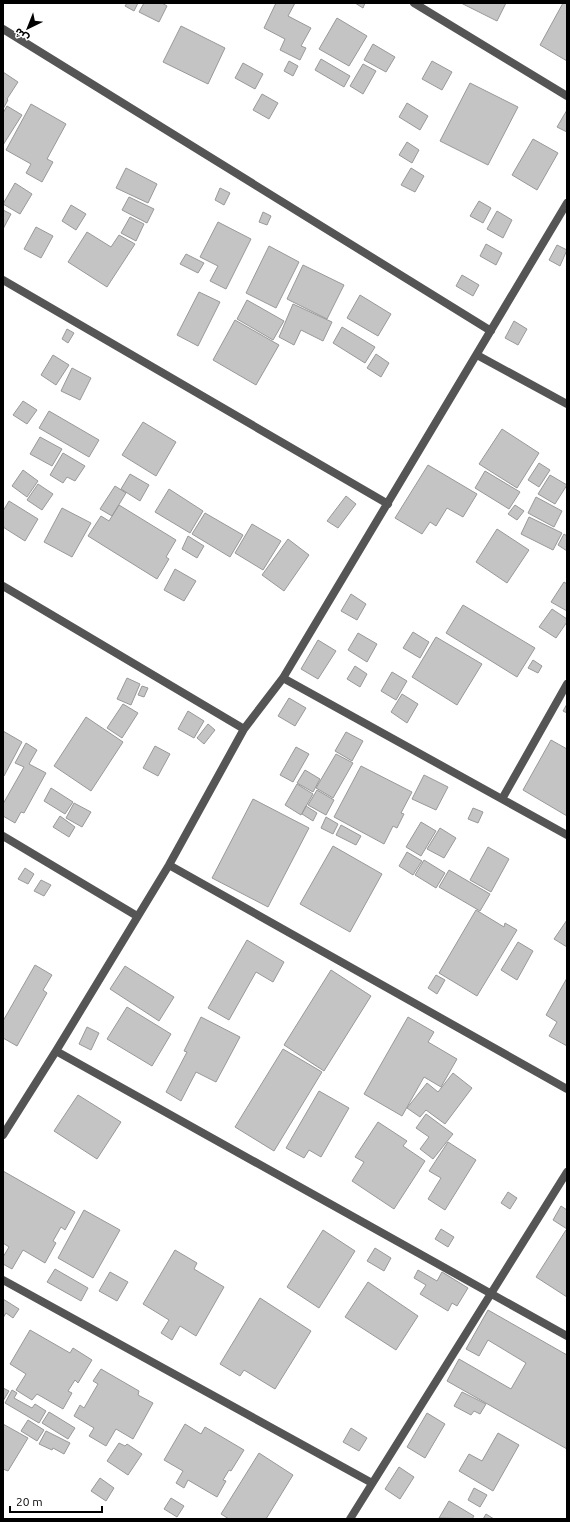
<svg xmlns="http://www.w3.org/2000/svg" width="570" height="1522" font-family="Ubuntu,'Noto Sans Arabic',sans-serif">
	<rect width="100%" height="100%" fill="#fff"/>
	<path fill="#c4c4c4" stroke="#999" d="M127 3H138L134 11 125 6Z
		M144 3H162L167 6 159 22 139 12Z
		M276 3H295L288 16 311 28 301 46 306 48 300 60 280 50 285 39 264 28Z
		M355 3H365L363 8Z
		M461 3H506L497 21Z
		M563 3H567V61L540 45Z
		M337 18 367 36 349 66 319 49Z
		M181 26 225 48 208 84 163 62Z
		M373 44 395 57 386 72 364 60Z
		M321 59 350 76 344 87 315 70Z
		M289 61 298 66 293 76 284 71Z
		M432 61 452 72 442 90 422 79Z
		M243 63 263 74 255 89 235 78Z
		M363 64 376 71 363 94 350 86Z
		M3 72 18 82 7 99 8 100 3 109Z
		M470 83 518 107 488 165 440 141Z
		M262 94 278 103 269 119 253 110Z
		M407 103 428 116 420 130 399 117Z
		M31 104 66 124 47 159 53 162 42 182 26 173 31 164 6 150Z
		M7 106 22 115 3 145V113Z
		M567 110V132L557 127Z
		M533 139 558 153 537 190 512 175Z
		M407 142 419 150 412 163 399 155Z
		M126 168 157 184 148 203 116 188Z
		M411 168 424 176 415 192 401 185Z
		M15 183 32 194 20 214 3 204Z
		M220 188 230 193 224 205 215 200Z
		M129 197 154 209 147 223 122 210Z
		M479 201 491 208 483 223 470 216Z
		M71 205 86 214 76 230 62 221Z
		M3 210 11 214 3 229Z
		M497 211 512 220 503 238 487 229Z
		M263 212 271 216 267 225 259 222Z
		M130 217 144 224 136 241 121 233Z
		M218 222 251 239 226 289 210 281 218 266 200 257Z
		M36 227 53 236 41 258 24 249Z
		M87 232 111 247 119 235 135 244 107 287 68 262Z
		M486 244 502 253 496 265 480 256Z
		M557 245 567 250 560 266 549 260Z
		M269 246 299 262 276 308 246 293Z
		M186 254 204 263 198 273 180 264Z
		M303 265 344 285 327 319 287 299Z
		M462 275 479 285 473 296 456 286Z
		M199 292 220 302 198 346 177 335Z
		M360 295 391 314 378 336 347 318Z
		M247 300 284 321 273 340 237 319Z
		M293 304 332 322 323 341 301 330 294 345 279 337Z
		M235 320 279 345 256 385 213 360Z
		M514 321 527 329 518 345 505 338Z
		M342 327 375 347 365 363 333 343Z
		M67 329 74 333 68 343 62 339Z
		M376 354 389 363 381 377 367 368Z
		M53 355 69 365 56 385 41 375Z
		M72 368 91 378 80 400 61 391Z
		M23 401 37 410 27 424 13 415Z
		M49 411 99 440 89 457 39 428Z
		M143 422 176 442 156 476 122 455Z
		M502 429 539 453 517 488 479 464Z
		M40 437 62 449 52 466 30 454Z
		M63 453 85 466 75 481 67 477 63 483 50 475Z
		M539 463 550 470 539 487 528 480Z
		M428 465 477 494 463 517 447 508 436 526 430 522 422 534 395 518Z
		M23 470 38 481 27 497 12 486Z
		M485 471 520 492 509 509 475 488Z
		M130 474 149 485 140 501 121 489Z
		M550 475 567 485 555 504 538 494Z
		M38 484 53 494 42 510 27 500Z
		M115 486 126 493 112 516 100 509Z
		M169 489 203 511 190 533 155 512Z
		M346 496 356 504 338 528 327 521Z
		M536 497 562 511 554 527 528 513Z
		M9 501 38 519 25 541 3 527V511Z
		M119 505 176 540 166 557 169 559 157 579 88 536 101 516 109 521Z
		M515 505 524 511 517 520 508 514Z
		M62 508 91 523 72 557 44 542Z
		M205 513 243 535 230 557 192 534Z
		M529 517 562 533 553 550 521 534Z
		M252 524 281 541 263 570 235 553Z
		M497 529 529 550 507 583 476 562Z
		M564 534 567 536V551L558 545Z
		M188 536 204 546 197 558 182 549Z
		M288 539 309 555 284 591 262 575Z
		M175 569 196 581 184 601 164 590Z
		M564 582 567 584V611L551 602Z
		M351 594 366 604 357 620 341 611Z
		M463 605 535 648 517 677 446 633Z
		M552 609 567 619V622L556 638 539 627Z
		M413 632 429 642 420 658 403 648Z
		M358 633 377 644 367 662 348 650Z
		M436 637 482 664 457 705 412 677Z
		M318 640 336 651 318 679 301 669Z
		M533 660 542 666 538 673 528 668Z
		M355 666 367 674 360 687 347 679Z
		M392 672 407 681 396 700 381 691Z
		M127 678 140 684 131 705 117 699Z
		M142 686 148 688 144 697 138 695Z
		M402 694 418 704 407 723 391 712Z
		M289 698 306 708 295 726 278 716Z
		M123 704 138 713 122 738 107 728Z
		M567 704V713L563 711Z
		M188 711 204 721 194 738 178 729Z
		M86 717 123 742 91 791 54 766Z
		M208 724 215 730 204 744 197 738Z
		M3 731 22 742 4 776 3 775Z
		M346 732 363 741 352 761 335 751Z
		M551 740 567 749V816L523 790Z
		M26 743 37 750 29 764 46 773 24 813 21 812 15 823 3 816V804L24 767 15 763Z
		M155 746 170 754 158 776 143 768Z
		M296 747 309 754 293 782 280 775Z
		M336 754 353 763 333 798 316 788Z
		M361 766 412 792 401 813 404 814 397 828 393 826 384 844 334 817Z
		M305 770 320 779 313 792 297 783Z
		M424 775 448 787 436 810 412 799Z
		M297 784 313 794 301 815 285 805Z
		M51 788 73 802 65 814 44 801Z
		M317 790 334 800 326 815 308 805Z
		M253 799 309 828 268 907 212 878Z
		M74 803 91 812 82 827 66 818Z
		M306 806 317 813 313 821 302 814Z
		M473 808 483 812 478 823 468 819Z
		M60 816 75 827 69 837 53 827Z
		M326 817 338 824 333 834 321 828Z
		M421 822 436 831 421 856 406 847Z
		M341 825 361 836 356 845 336 835Z
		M440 828 456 838 444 858 427 849Z
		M333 846 382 874 350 932 300 904Z
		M488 847 509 859 491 892 470 880Z
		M407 852 422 861 413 875 399 866Z
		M424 860 445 873 436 888 415 875Z
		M25 868 34 874 28 884 18 879Z
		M449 870 490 894 480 911 439 887Z
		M41 880 51 885 44 896 34 891Z
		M476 910 504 927 505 923 517 930 477 996 439 973Z
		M567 920V947L554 939Z
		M247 940 284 962 273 982 256 972 229 1020 208 1008Z
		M518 942 533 951 517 980 501 970Z
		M35 965 52 975 43 990 47 993 17 1046 3 1038V1021Z
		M125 966 174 997 159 1021 110 989Z
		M331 970 371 996 324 1071 284 1045Z
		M436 975 445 980 437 994 428 988Z
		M567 978V1046L549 1036 557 1022 546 1015Z
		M127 1007 171 1034 152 1066 107 1039Z
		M201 1017 240 1037 216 1082 196 1072 181 1101 166 1092 187 1052 184 1051Z
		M408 1017 434 1032 428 1042 457 1059 441 1087 424 1077 402 1116 364 1094Z
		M87 1027 99 1033 91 1050 79 1044Z
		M283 1049 322 1072 274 1151 235 1127Z
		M453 1073 472 1088 445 1124 426 1110 420 1117 407 1108 427 1083 438 1092Z
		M319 1091 349 1108 321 1157 309 1150 304 1158 286 1148Z
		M78 1095 121 1122 97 1159 54 1131Z
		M426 1114 453 1134 433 1159 420 1149 429 1137 416 1128Z
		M378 1122 407 1141 403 1146 425 1161 394 1209 352 1181 364 1162 355 1157Z
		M448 1142 476 1160 445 1210 428 1199 441 1178 429 1171Z
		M3 1171 75 1212 65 1230 61 1227 53 1241 56 1243 45 1263 23 1250 12 1269 3 1264V1257L9 1247 3 1243Z
		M508 1192 517 1198 510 1209 501 1203Z
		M561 1206 567 1210V1229L553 1220Z
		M84 1210 120 1230 93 1278 58 1258Z
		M441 1229 454 1237 448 1247 435 1239Z
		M323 1230 355 1251 319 1308 287 1287Z
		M566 1230 567 1231V1297L536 1277Z
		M375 1248 391 1258 384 1271 367 1261Z
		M175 1250 197 1263 194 1269 224 1287 196 1336 180 1326 172 1340 161 1333 169 1320 143 1304Z
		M55 1269 88 1288 81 1301 47 1282Z
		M418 1270 437 1281 442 1272 468 1288 457 1306 452 1303 448 1311 420 1294 426 1285 414 1278Z
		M110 1272 128 1282 117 1301 99 1291Z
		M368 1282 418 1316 396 1350 345 1317Z
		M260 1298 311 1331 275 1389 244 1370 240 1376 220 1364Z
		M3 1299 19 1309 13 1318 6 1313 3 1318Z
		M488 1310 567 1355V1449L447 1381 459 1359 511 1389 526 1363 488 1340 479 1356 466 1349Z
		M30 1330 70 1353 73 1348 92 1360 78 1383 75 1380 68 1391 72 1393 63 1409 37 1394 32 1400 16 1390 26 1374 10 1364Z
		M101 1369 139 1391 138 1395 153 1403 133 1439 116 1429 106 1446 89 1436 94 1428 74 1416 80 1405 84 1408 98 1384 93 1381Z
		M3 1388 9 1391 3 1401Z
		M12 1390 17 1393 14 1398 32 1408 35 1404 46 1411 39 1423 5 1403Z
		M462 1392 486 1404 480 1414 474 1411 471 1415 454 1406Z
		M49 1412 75 1428 68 1439 42 1423Z
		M427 1413 445 1424 425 1458 407 1447Z
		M28 1420 44 1430 37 1441 21 1431Z
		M3 1424 28 1438 8 1471 3 1469Z
		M185 1424 201 1434 205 1427 244 1450 231 1471 229 1470 223 1480 226 1481 217 1497 188 1480 184 1488 176 1483 183 1471 164 1460Z
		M351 1428 367 1438 359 1451 343 1442Z
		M46 1431 70 1443 64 1454 53 1448 52 1450 39 1444Z
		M498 1433 519 1445 493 1491 459 1471 469 1454 482 1461Z
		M119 1443 125 1446 127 1444 142 1454 128 1475 107 1461Z
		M259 1453 293 1475 266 1519H229L221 1514Z
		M399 1467 414 1477 400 1499 385 1489Z
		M100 1478 114 1488 106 1501 91 1491Z
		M474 1488 487 1495 480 1507 468 1500Z
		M171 1498 184 1506 177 1517 164 1509Z
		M449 1501 474 1516 472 1519 439 1518Z
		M486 1514 494 1519H483Z"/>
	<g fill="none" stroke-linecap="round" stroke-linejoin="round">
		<path stroke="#555" stroke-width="8" d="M414 3 567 96
			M3 29 491 331
			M3 280 388 504
			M477 355 567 404
			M3 586 244 729
			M283 678 567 835
			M502 799 567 684
			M3 836 137 916
			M169 865 567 1089
			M56 1051 567 1336
			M3 1135 56 1051 169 865 244 729 283 678 567 203
			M3 1280 372 1483
			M350 1519 567 1172"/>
	</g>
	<rect width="570" height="1522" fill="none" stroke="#000000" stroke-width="8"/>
	<g transform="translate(28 28) rotate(223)" stroke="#ffffff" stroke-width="3" paint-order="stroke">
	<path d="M0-3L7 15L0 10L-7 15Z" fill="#000000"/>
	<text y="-6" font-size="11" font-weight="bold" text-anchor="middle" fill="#000000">ش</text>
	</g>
	<path d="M10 1506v6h92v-6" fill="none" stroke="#000000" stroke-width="2"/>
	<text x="16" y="1506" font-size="12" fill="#000000" stroke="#ffffff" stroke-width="3" paint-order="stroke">20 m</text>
</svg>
